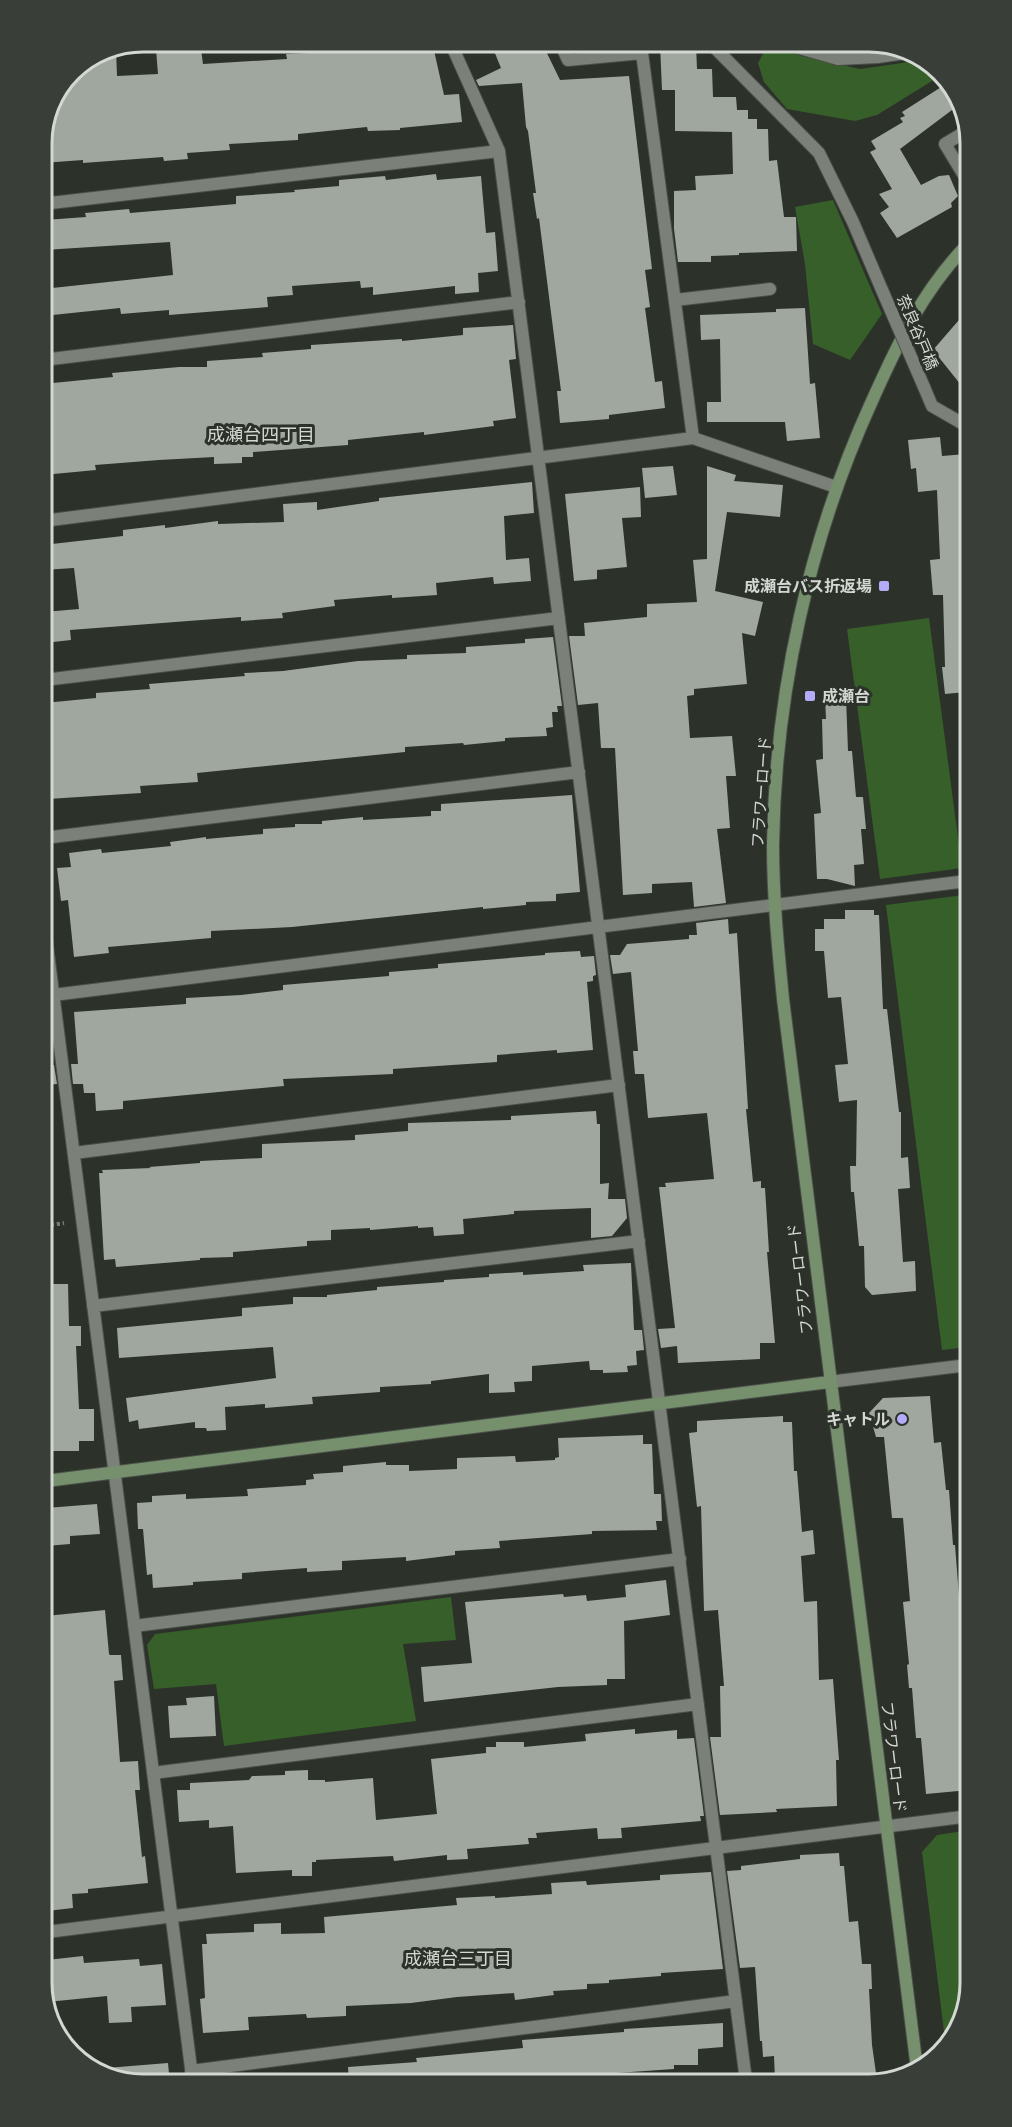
<svg xmlns="http://www.w3.org/2000/svg" width="1012" height="2127" font-family="'Times New Roman','Noto Sans JP',serif">
	<rect width="100%" height="100%" fill="#2c322a"/>
	<path fill="#375f29" d="M769 43H777L801 56 860 69 923 60 931 63 940 76 877 115 855 121 787 109 764 82 758 63Z
		M833 200 882 314 850 360 813 344 805 264 795 207Z
		M929 618 962 868 880 879 847 629Z
		M964 895 967 915 968 1347 942 1350 886 905Z
		M451 1597 456 1640 403 1644 416 1721 224 1746 216 1684 154 1689 147 1645 155 1634Z
		M970 1830V1984L949 2045 946 2048 922 1852 937 1835Z"/>
	<path fill="#a0a79e" d="M660 44 696 45 697 69H712L713 97H736L737 110H748V119H757V129H768L769 161 777 160 784 217H796L797 251 739 253V255L711 256V262H678L674 229V191L696 190 695 176 733 174 732 132 675 131V90H662Z
		M543 45 560 80 629 76 652 269 645 270 650 307 645 308 655 382 662 381 665 408 609 415V419L560 423 557 391H561L539 218 537 219 533 193H536L528 131 526 127 522 83 479 86 476 80 501 68 492 46Z
		M433 46 444 95 459 94 462 122 400 128V130L368 131 367 127 298 134V140L229 144 230 150 187 153 188 159 164 161 163 157 83 163V160L42 163V137L72 71 105 50 116 49 117 76 158 74 156 49H201L203 64 287 59 286 54 395 49V47Z
		M946 84 960 104 900 149 921 185 939 176 949 175 958 196 951 203 952 207 897 238 880 213 889 207 879 194 892 189 870 152 876 149 871 141 903 122 900 118 905 116 902 112Z
		M436 174 437 180 481 176 486 233 495 232 498 271 478 273 479 292 455 294V286L373 295V287L361 288 360 281 292 286 293 295 267 297 268 307 169 315V310L121 314 120 308 43 316V289L173 275 170 242 44 250 42 229 45 228V220L86 217 85 213 129 209 130 213 236 204V196L295 192 294 190 339 186V180L385 176 386 180Z
		M805 308 810 384 815 383 820 438 787 441 785 422H707V402H721L720 339 701 340 700 315 776 312V309Z
		M965 313V390L933 350Z
		M513 325 516 359 509 360 516 418 493 421 494 426 424 435V432L348 440V445L253 452V457H242V463L214 464V457L159 460 95 465 96 470 43 475V384L113 377 112 373 179 367H207V361L263 357 262 353 311 349V345L402 339V341L463 335V328Z
		M940 437 942 456 966 454V692L945 694 942 667H945L943 595H933L930 560 940 559 937 490 918 492 916 468 911 469 908 440Z
		M673 466 677 495 645 498 642 468Z
		M707 466 736 475 734 481 783 485 780 517 727 512 715 591 763 602 755 636 742 633 747 684 694 689V695L687 696 690 738 732 736 736 776H726L730 828 717 829 726 903 694 907 692 882 652 884V893L623 895 615 748H601L598 703 578 705 569 636H585L584 623 647 617V604L697 602 693 560 707 559Z
		M532 482 534 513 504 516 506 560 529 558 531 581 494 584 493 577 436 583 437 595 392 598V595L334 600 335 606 282 613 283 618 241 621V617L70 630 71 640 44 643V612L79 609 74 568 43 570V545L123 536V530L165 525V528L218 521V524L284 522 283 504 317 502V510L379 501V498Z
		M640 487 641 517 622 518 627 567 597 570V579L574 581 565 494Z
		M553 637 562 706H557L558 712H552L553 727 546 728 547 736 505 738V741L464 745 463 743 405 747V752L197 773 198 782 140 786 141 793 48 799 47 779H52L48 730H44V703L96 698V693L150 689 149 684 245 676 244 673 283 671 358 661 407 659V655L466 653V647L525 643V639Z
		M846 697 848 751H852L856 797H863L866 829H861L864 864 854 865 855 886 827 879H817L814 814 821 813 816 760 823 759 822 719H826L825 698Z
		M572 795 580 892 556 894V901L526 902V905L483 909V907L292 927 211 931V938L108 947 109 953 74 957 68 900 61 901 57 868 71 867 69 853 101 849 102 853 171 846 170 842 206 837V839L263 834V829L295 827V824H322V821L363 817V820L431 816V811H441V804Z
		M845 910H874V915H879L883 1009H887L899 1112H901V1158L908 1157 910 1188 898 1189 903 1262 915 1261 916 1291 872 1295 865 1287 864 1246H859L854 1192H851L850 1166H856L857 1100 839 1102 835 1065 848 1064 841 997 828 998 824 951H815V929H824V919H845Z
		M728 919 729 934 737 933 748 1109H746L753 1182 761 1181V1188H765L769 1252H767L775 1343H760V1359L678 1363 677 1346 661 1348 658 1329 675 1328 659 1187H666L665 1183 714 1179 707 1113 648 1118 644 1074H635L633 1051H638L631 972 613 974 610 955H620L627 944 689 939V935H697L696 923Z
		M580 951 581 957 594 956 596 975 593 976V981L587 982 593 1050 557 1053V1050L497 1055V1062L393 1069V1074L283 1079 284 1086 123 1101V1109L96 1111 95 1093H84L83 1084H73L71 1064H78L74 1012 186 1004V998L241 995 283 990V985L389 976V972L438 968V964L545 955V953Z
		M45 1065H54L57 1084 45 1085Z
		M596 1111 597 1124H600V1184L609 1183 608 1199H625L627 1218 612 1236 591 1238V1208L514 1211V1214L463 1219 464 1234 434 1236 433 1227 418 1228V1226L370 1230V1228L331 1230V1240L307 1241V1246L233 1252V1257L200 1258V1260L116 1267 115 1259 104 1260 99 1173H103L102 1170 151 1168 149 1167 200 1163V1161L262 1158V1144L355 1140V1135L408 1131V1123L511 1120V1116Z
		M631 1263 634 1330H642L644 1350 636 1351 637 1365 627 1366 628 1372 603 1373V1370H590L589 1361 532 1366V1381L514 1382 515 1392 489 1393V1374L431 1381V1384L380 1387V1392L312 1397 313 1404 265 1408V1404L225 1407 226 1430 207 1431 206 1428H195V1422L139 1429 138 1420 129 1422 126 1398 276 1378 273 1347 119 1358 117 1328 242 1316V1308L293 1304V1297H327V1295L377 1290V1287L444 1282V1280L489 1277V1274L523 1272V1275L584 1271 583 1265Z
		M45 1284H68L69 1326H81V1346H76L79 1409H94V1441H79V1451H46Z
		M930 1396 934 1443 941 1442 946 1490H949L953 1545H955L959 1596 968 1595 969 1608V1616L960 1617 964 1656H969V1790L926 1794 921 1738H916L912 1688H909L907 1665 909 1664 903 1602 910 1601 903 1518H892L884 1437H876L869 1413 883 1398Z
		M783 1416V1422H792L794 1471H797L802 1532 813 1530 815 1554 801 1556 804 1602 817 1601 819 1680 833 1679 839 1760H836L837 1806 776 1809 777 1812 720 1815 710 1737H721L720 1686H724L718 1610 704 1611 701 1506 697 1507 689 1433 697 1432V1421Z
		M643 1435V1444H652L654 1494H661L662 1521H656L657 1530 592 1531V1534L499 1541 500 1548 455 1551V1555L406 1561V1557L342 1561V1570L307 1572V1568L242 1573V1579L193 1582V1585L153 1588 152 1574 147 1575 143 1529H138L137 1503 152 1502V1496L186 1494V1499L248 1496 247 1489 306 1485V1480L314 1479 313 1474 343 1472V1466L386 1462V1465H409V1471L457 1469V1458L515 1456 516 1462 555 1460V1458L559 1457 558 1438Z
		M97 1504 100 1534 70 1536V1544L46 1546V1508Z
		M666 1580 670 1615 624 1621 625 1679H607V1685L558 1687 424 1702 421 1667 472 1663 465 1602 563 1594 564 1597 586 1595 587 1601 626 1597 625 1585Z
		M105 1610 109 1654 110 1655H121L123 1680 114 1681 120 1762 138 1761 140 1790H135L142 1857 145 1856 148 1883 88 1889V1893L72 1894 73 1908 47 1911 46 1616Z
		M214 1696 216 1736 170 1738 168 1706 187 1705 186 1698Z
		M635 1729V1734L677 1730V1739L694 1738 704 1816H700L701 1821 621 1828 622 1838 598 1839 597 1828 536 1833 537 1838H528L529 1844 467 1849 468 1859 447 1860V1855L394 1861 393 1856 316 1860V1862H312V1876H292V1870L236 1873 233 1826 209 1828V1820L179 1822 177 1790H190V1783L249 1780 252 1776 285 1775V1771L308 1770V1780H325V1782L373 1778 376 1820 437 1814 431 1759 486 1753V1747H496V1742H524V1747L586 1741 585 1734Z
		M839 1853 840 1866H844L849 1922 858 1921 862 1964H871L872 1989H869L872 2045 877 2080H775L774 2056 763 2057 762 2041H760L755 1967 740 1968 727 1871 741 1870V1866L800 1859V1855Z
		M711 1872 723 1969 661 1973V1976L609 1980V1983L587 1984V1989L553 1991 554 1995 515 2000 514 1993 457 1997 411 2003 346 2006V2016L307 2018 306 2014 248 2017 249 2030 203 2033 200 1999 205 1998 202 1944H207L206 1934 254 1932V1924L281 1923V1934L325 1933 324 1917 457 1905 456 1898 495 1896V1898L552 1894 551 1883 586 1881 587 1885 660 1880V1875Z
		M83 1956 84 1963 139 1959 140 1966 162 1964 166 2005 131 2007 132 2022 109 2023 107 1996 47 2002V1960Z
		M723 2023V2047L698 2049V2065H674V2069L616 2073V2076L570 2082 349 2083 348 2067 417 2062 416 2058 523 2048 522 2040 624 2032V2029Z
		M168 2063 170 2085H136L94 2069Z"/>
	<g fill="none" stroke-linecap="round" stroke-linejoin="round">
		<defs>
			<path id="lane" d="M711 44 819 153 853 222 882 290
				M924 387 932 406 965 425"/>
			<path id="street" d="M876 42 878 57
				M790 43 796 47 838 59 878 57 905 53
				M645 44 642 53 693 438 836 487
				M561 45 568 60 642 53
				M452 46 499 151 746 2081
				M965 132 945 144 965 177
				M42 204 499 151
				M675 300 770 289
				M43 360 519 302
				M43 521 693 438
				M44 680 559 618
				M44 838 579 772
				M44 922 193 2084
				M45 996 967 881
				M74 1153 619 1085
				M93 1306 639 1241
				M829 1382 968 1365
				M134 1626 680 1559
				M153 1773 698 1704
				M47 1932 970 1816
				M191 2071 736 2001"/>
			<path id="secondary" d="M46 1481 829 1382
				M917 2069 783 999C778 948 773 897 773 845 775 694 809 539 872 401 897 345 922 292 965 247"/>
		</defs>
		<use href="#lane" stroke="#4a4f49" stroke-width="14"/>
		<use href="#street" stroke="#4a4f49" stroke-width="14"/>
		<use href="#secondary" stroke="#4a4f49" stroke-width="14"/>
		<path stroke="#7a7f79" stroke-width="4" stroke-dasharray="3 3" stroke-linecap="butt" d="M45 1226 64 1223"/>
		<use href="#lane" stroke="#7b8178" stroke-width="12"/>
		<use href="#street" stroke="#7b8178" stroke-width="12"/>
		<use href="#secondary" stroke="#76906d" stroke-width="12"/>
		<defs>
			<path id="lane-bridge" d="M882 290 924 387"/>
		</defs>
		<use href="#lane-bridge" stroke="#4a4f49" stroke-width="14" stroke-linecap="butt"/>
		<use href="#lane-bridge" stroke="#7b8178" stroke-width="12"/>
	</g>
	<g fill="#b4acf9" stroke="#2c322a" stroke-width="2">
		<rect x="878" y="580" width="12" height="12" rx="3"/>
		<rect x="804" y="690" width="12" height="12" rx="3"/>
		<circle cx="902" cy="1419" r="6"/>
	</g>
	<g text-anchor="middle" stroke-width="6" stroke-linejoin="round" paint-order="stroke">
		<g font-size="16" fill="#d4d8d3" stroke="#2c322a">
			<text transform="translate(918 332) rotate(67)" y="6">奈良谷戸橋</text>
			<text transform="translate(761 792) rotate(-86)" y="6">フラワーロード</text>
			<text transform="translate(800 1279) rotate(-97)" y="6">フラワーロード</text>
			<text transform="translate(894 1757) rotate(83)" y="6">フラワーロード</text>
		</g>
		<g font-size="16" font-weight="bold" fill="#d4d8d3" stroke="#2c322a" text-anchor="end">
			<text x="872" y="592">成瀬台バス折返場</text>
			<text x="822" y="702" text-anchor="start">成瀬台</text>
			<text x="890" y="1425">キャトル</text>
		</g>
		<g font-size="18" fill="#d4d8d3" stroke="#2c322a">
			<text x="261" y="441">成瀬台四丁目</text>
			<text x="458" y="1965">成瀬台三丁目</text>
		</g>
	</g>
	<path d="M0 0H1012V2127H0ZM143 52H869A91 91 0 0 1 960 143V1983A91 91 0 0 1 869 2074H143A91 91 0 0 1 52 1983V143A91 91 0 0 1 143 52Z" fill="#393f38" fill-rule="evenodd"/>
	<path fill="none" stroke="#d4d8d3" stroke-width="3" d="M143 52H869A91 91 0 0 1 960 143V1983A91 91 0 0 1 869 2074H143A91 91 0 0 1 52 1983V143A91 91 0 0 1 143 52Z"/>
</svg>
